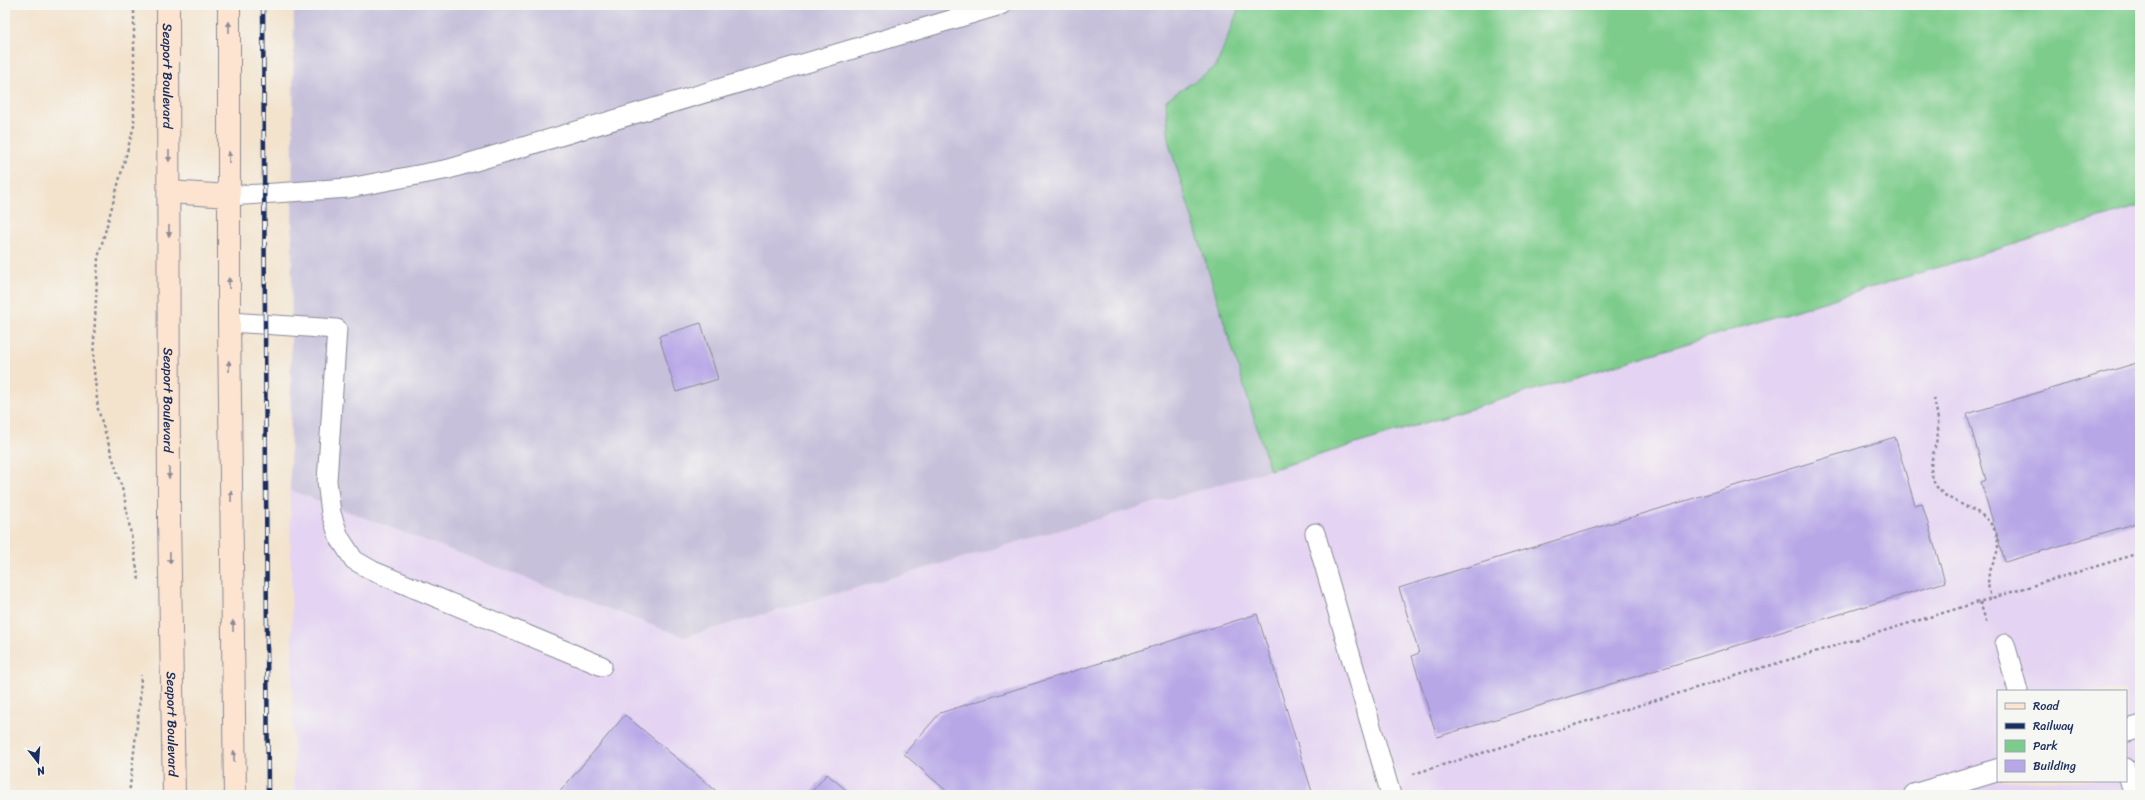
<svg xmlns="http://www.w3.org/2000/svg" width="2145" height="800" font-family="Sriracha,sans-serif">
	<rect width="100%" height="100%" fill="#f6f6f2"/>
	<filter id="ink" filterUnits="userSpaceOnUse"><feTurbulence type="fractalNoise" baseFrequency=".025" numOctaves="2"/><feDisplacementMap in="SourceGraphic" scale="8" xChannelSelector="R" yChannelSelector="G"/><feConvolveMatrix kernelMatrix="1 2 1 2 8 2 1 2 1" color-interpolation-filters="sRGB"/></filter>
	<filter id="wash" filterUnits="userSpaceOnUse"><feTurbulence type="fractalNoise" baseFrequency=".012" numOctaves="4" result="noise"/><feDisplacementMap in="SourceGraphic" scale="16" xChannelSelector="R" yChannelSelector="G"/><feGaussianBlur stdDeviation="0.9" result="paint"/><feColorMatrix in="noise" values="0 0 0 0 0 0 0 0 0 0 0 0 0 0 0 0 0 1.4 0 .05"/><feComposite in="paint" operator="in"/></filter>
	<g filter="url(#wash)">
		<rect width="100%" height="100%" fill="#f3e3cd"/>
		<path fill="#e4d3f2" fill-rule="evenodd" d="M2140 206V795H294L290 490 685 637 1270 470ZM1998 691H2126V781H1998Z"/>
		<path fill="#c6c0da" d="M294 5H1240L1216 67 1166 100 1169 143 1270 470 684 637 290 490Z"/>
		<path fill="#7dcc8b" stroke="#4c7e74" d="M1240 5H2140V206L1270 470 1169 143 1166 100 1216 67Z"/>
		<g id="blocks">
			<path fill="#b7a7e7" d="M701 323 718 379 676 392 659 336Z
				M2140 362V522L2005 562 1981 482 1986 480 1967 414Z
				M1895 437 1915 505 1922 503 1945 582 1437 737 1412 656 1419 653 1399 588Z
				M1257 614 1313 795H951L904 754 940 713Z
				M625 715 721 795H557Z
				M827 774 852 795H809Z"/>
		</g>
	</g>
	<g filter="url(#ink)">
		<use href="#blocks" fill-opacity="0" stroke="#878996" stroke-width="1"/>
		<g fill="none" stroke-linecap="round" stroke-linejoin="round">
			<defs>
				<path id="service" d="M229 196 349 188 449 169 1001 5
					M229 322 337 329 327 481 331 513 339 537 354 560 373 571 602 666
					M1315 533 1391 795
					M2005 644 2018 691
					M2126 768 2134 795"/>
				<path id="minor" d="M2126 731 2140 727
					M1915 795 1998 770"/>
				<g id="secondary">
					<path id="s1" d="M168 5 169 519 174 795"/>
					<path d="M229 5V322L235 795"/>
					<path d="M169 192 229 196"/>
				</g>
			</defs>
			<use href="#service" stroke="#878996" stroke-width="21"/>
			<use href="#minor" stroke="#878996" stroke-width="24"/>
			<use href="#secondary" stroke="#878996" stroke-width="24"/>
			<path stroke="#878996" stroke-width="2.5" stroke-dasharray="3 3" stroke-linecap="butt" d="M134 5V126L98 258 93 361 98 409 124 495 139 580
				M1934 398C1936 409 1939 419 1938 431 1937 447 1927 463 1933 479 1942 508 1987 502 1997 536 2001 551 1993 561 1989 574 1987 582 1989 591 1991 598
				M1980 602 1987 624
				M1413 774 2140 553
				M129 795 140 699 141 675"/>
			<use href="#service" stroke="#fff" stroke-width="19"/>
			<use href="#minor" stroke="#fff" stroke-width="22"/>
			<use href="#secondary" stroke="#fde4d1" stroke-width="22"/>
			<defs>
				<path id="rail" d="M263 5 268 795"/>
			</defs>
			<use href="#rail" stroke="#1b2f5e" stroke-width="4.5"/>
			<use href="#rail" stroke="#f6f6f2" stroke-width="3" stroke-dasharray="9" stroke-linecap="butt"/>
		</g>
		<defs><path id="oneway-solid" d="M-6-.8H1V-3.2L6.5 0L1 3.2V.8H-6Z"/></defs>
		<g fill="#8c8a98">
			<use href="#oneway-solid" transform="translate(229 27) rotate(-90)"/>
			<use href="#oneway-solid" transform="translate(169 156) rotate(90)"/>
			<use href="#oneway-solid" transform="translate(229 157) rotate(-90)"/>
			<use href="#oneway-solid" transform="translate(169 231) rotate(90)"/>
			<use href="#oneway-solid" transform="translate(229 283) rotate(-90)"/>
			<use href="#oneway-solid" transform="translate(229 366) rotate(-91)"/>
			<use href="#oneway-solid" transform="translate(169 473) rotate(90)"/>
			<use href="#oneway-solid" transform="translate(231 496) rotate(-91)"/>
			<use href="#oneway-solid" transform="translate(170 558) rotate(89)"/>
			<use href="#oneway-solid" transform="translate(233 626) rotate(-91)"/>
			<use href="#oneway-solid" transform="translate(234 756) rotate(-91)"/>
		</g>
	</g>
	<g text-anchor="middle" stroke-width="4" stroke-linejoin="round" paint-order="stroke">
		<g font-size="13" fill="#1b2f5e" stroke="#f6f6f2">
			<text dy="5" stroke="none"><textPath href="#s1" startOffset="71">Seaport Boulevard</textPath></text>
			<text dy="5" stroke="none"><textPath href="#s1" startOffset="395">Seaport Boulevard</textPath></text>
			<text dy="5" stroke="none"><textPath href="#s1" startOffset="719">Seaport Boulevard</textPath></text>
		</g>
	</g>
	<rect width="2145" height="800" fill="none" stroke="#f6f6f2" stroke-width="20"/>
	<rect x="1997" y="690" width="130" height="92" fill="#f6f6f2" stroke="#9ea6b7"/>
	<rect x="2005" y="703" width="20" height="6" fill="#fde4d1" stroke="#9ea6b7"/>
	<text x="2033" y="710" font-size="12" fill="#1b2f5e">Road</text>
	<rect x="2005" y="723" width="20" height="6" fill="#1b2f5e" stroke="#9ea6b7"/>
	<text x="2033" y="730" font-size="12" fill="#1b2f5e">Railway</text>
	<rect x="2005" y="740" width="20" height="12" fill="#7dcc8b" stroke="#9ea6b7"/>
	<text x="2033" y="750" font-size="12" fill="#1b2f5e">Park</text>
	<rect x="2005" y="760" width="20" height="12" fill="#b7a7e7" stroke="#9ea6b7"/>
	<text x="2033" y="770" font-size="12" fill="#1b2f5e">Building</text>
	<g transform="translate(38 762) rotate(163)" stroke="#f6f6f2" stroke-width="3" paint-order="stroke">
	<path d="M0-3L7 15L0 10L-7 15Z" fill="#1b2f5e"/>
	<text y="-6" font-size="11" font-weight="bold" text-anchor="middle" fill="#1b2f5e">N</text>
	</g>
</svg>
